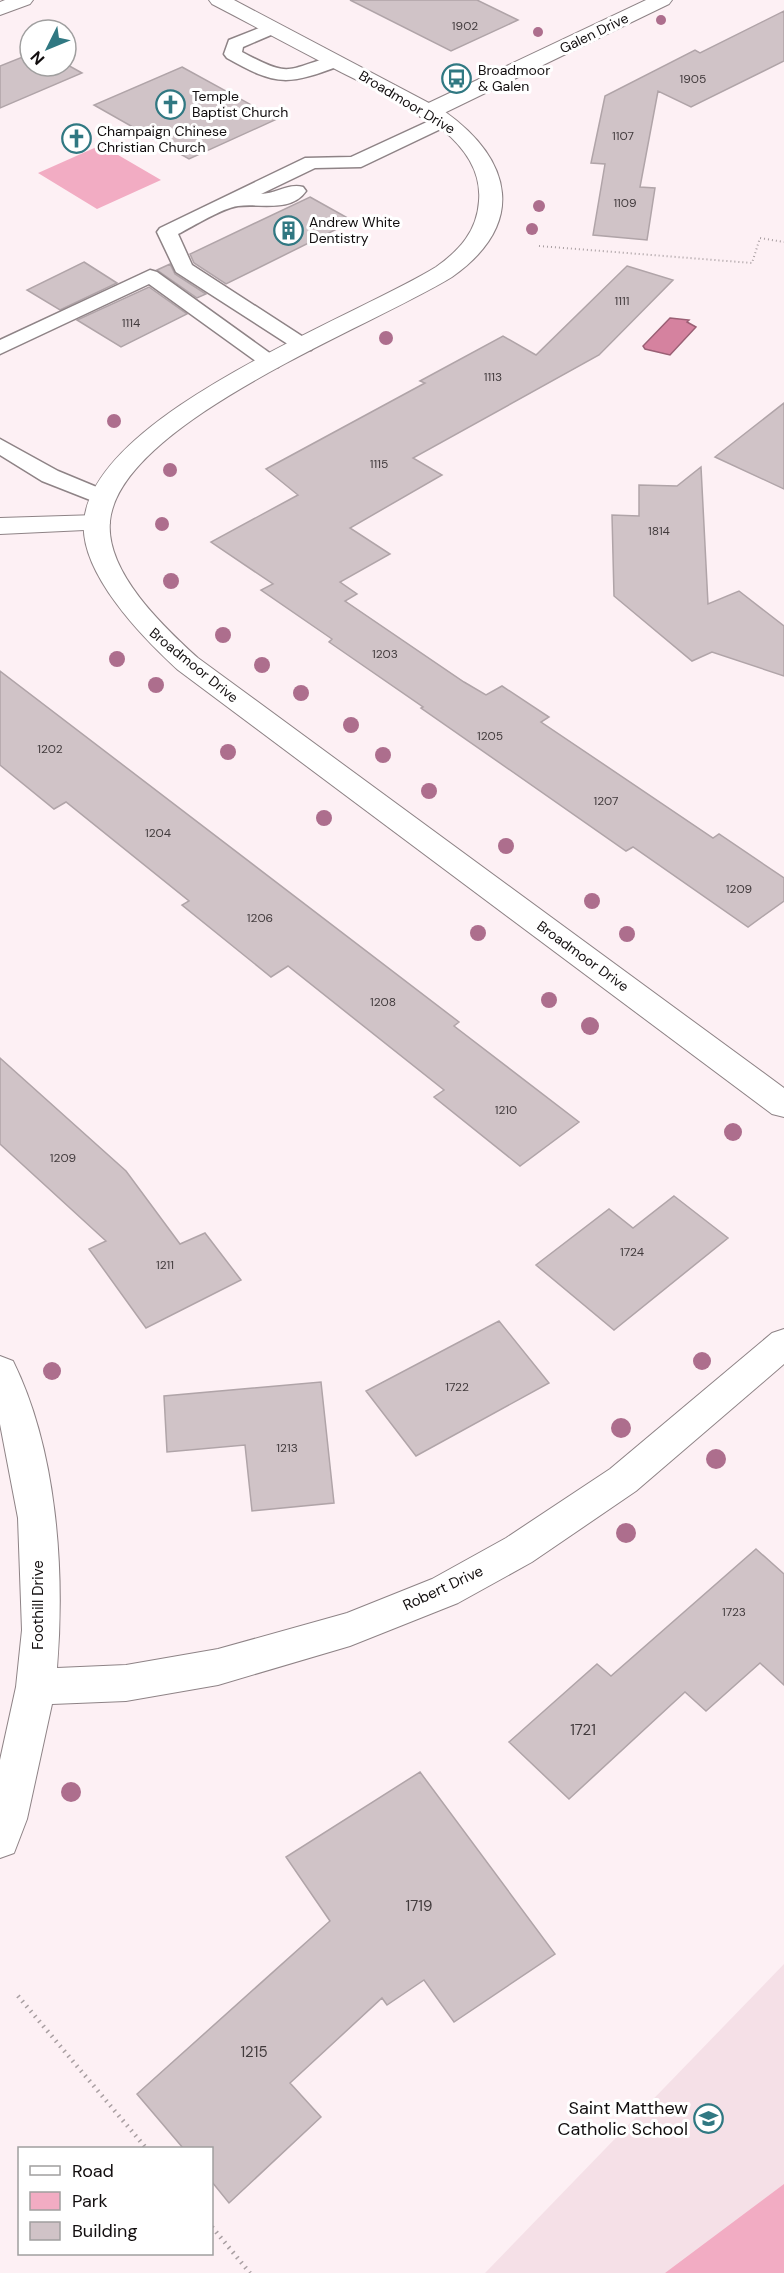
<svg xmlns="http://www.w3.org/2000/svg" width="784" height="2273" font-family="'DM Sans',sans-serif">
	<rect width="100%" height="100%" fill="#fdf0f4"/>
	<path fill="#f5e0e7" d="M784 1964V2273H485Z"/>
	<path fill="#f2acc3" d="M101 145 161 180 97 209 38 173Z
		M784 2184V2273H665Z"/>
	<path fill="#d5829f" stroke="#9a5f74" stroke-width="1.5" d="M670 318 689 320 687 322 696 327 670 355 645 349 643 346Z"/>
	<path fill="#d0c3c7" stroke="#b0a4a8" stroke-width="1.5" d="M350 0H477L518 20 451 51Z
		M784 11V61L691 107 658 91 640 187 655 188 647 240 593 235 605 164 591 163 605 96 695 50 700 53Z
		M30 54V66L66 64 82 73 0 108V66Z
		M182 67 277 119 189 159 94 105Z
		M310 197 353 221 226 284 194 263 190 254Z
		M84 262 117 283 60 310 27 290Z
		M170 264 175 274 206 294 197 298 157 270Z
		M627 266 673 280 599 355 413 458 442 475 350 528 390 554 340 582 357 594 345 601 464 682 486 695 502 686 549 717 541 722 713 838 719 834 784 878V901L748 927 633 847 626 851 421 708 423 707 329 642 332 639 261 590 273 584 211 542 298 495 266 469 425 383 420 381 503 336 536 355Z
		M149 287 187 314 121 347 77 320Z
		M784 403V489L715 457Z
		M701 467 708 604 739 591 784 626V676L712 652 692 661 614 596 612 515 639 516V485L677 486Z
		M0 671 459 1022 454 1026 579 1122 520 1166 434 1097 444 1090 288 966 271 977 182 905 189 901 66 802 54 809 0 765Z
		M0 1058 126 1171 180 1244 205 1233 241 1280 146 1328 89 1249 106 1241 0 1144Z
		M674 1196 728 1238 614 1330 536 1265 609 1209 633 1228Z
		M499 1321 549 1383 416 1456 366 1391Z
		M321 1382 334 1503 252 1511 245 1445 167 1452 164 1396Z
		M756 1549 784 1574V1685L760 1663 706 1711 685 1692 569 1799 509 1742 597 1664 611 1676Z
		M420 1772 555 1954 454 2022 424 1980 387 2005 382 1998 290 2083 321 2117 229 2203 212 2182V2148H183L137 2094 330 1921 286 1857Z"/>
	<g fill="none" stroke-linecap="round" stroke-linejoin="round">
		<defs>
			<path id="lane" d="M272 23 281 28 278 32 243 47 242 52C294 80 285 68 336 56L345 61 342 65C288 85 278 87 227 58L224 54 229 40Z
				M442 115 451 121 449 125 361 167 315 168 261 194C275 194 289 183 303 187L306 191C291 213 260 203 238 206 222 208 194 226 178 234L192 265 311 342 314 346 311 350H297L176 272 157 232 160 228 305 158 351 157Z
				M150 270 157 272 278 359 281 363 278 367H264L149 284 0 354V340Z
				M0 439 58 471 111 493 114 498 111 503 103 505 42 481 0 455Z"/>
			<path id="street" d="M5 0H33L30 4 0 15V2Z
				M646 0H672L669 4 436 117H420L417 112 420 107Z
				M97 515 106 517 110 523 106 529 0 534V518Z
				M784 1329V1364L636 1491 532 1562 458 1603 350 1646 218 1685 126 1701 52 1704 27 1819 14 1853 0 1858V1760L16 1687 22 1630 18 1518 0 1424V1356L13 1361C57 1450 65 1570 57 1668L126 1665 218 1649 347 1613 432 1579 506 1538 610 1469 772 1333Z"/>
			<path id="secondary" d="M209 0H234L444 111C513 160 527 224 452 277 373 326 120 422 110 521 105 572 164 627 198 658L784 1088V1117L772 1114 178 670C143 638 79 573 84 521 95 413 351 319 436 267 460 250 477 231 479 201 485 132 388 97 337 70 295 48 254 26 212 4Z"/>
		</defs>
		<use href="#lane" stroke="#8e8386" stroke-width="3"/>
		<use href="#street" stroke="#8e8386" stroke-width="2"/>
		<use href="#secondary" stroke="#8e8386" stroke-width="2"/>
		<path stroke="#a99fa2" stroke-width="2" stroke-dasharray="1 3" stroke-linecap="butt" d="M539 246 752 263 760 238 784 242"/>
		<path stroke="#a99fa2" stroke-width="4.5" stroke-dasharray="1.5 5" stroke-linecap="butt" d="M18 1996 146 2148
			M212 2227 250 2273"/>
		<use href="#lane" fill="#fff" fill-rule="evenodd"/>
		<use href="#street" fill="#fff" fill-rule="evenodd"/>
		<use href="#secondary" fill="#fff" fill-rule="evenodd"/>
	</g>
	<g fill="#ad6e8d">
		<circle cx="661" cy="20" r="5"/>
		<circle cx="538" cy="32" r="5"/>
		<circle cx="539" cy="206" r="6"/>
		<circle cx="532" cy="229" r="6"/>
		<circle cx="386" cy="338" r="7"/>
		<circle cx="114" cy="421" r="7"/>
		<circle cx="170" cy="470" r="7"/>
		<circle cx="162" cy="524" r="7"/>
		<circle cx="171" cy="581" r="8"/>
		<circle cx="223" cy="635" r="8"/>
		<circle cx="117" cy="659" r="8"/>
		<circle cx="262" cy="665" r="8"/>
		<circle cx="156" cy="685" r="8"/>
		<circle cx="301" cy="693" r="8"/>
		<circle cx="351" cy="725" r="8"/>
		<circle cx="228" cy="752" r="8"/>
		<circle cx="383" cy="755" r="8"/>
		<circle cx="429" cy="791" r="8"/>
		<circle cx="324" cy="818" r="8"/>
		<circle cx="506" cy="846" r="8"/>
		<circle cx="592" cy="901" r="8"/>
		<circle cx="478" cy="933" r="8"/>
		<circle cx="627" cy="934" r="8"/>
		<circle cx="549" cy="1000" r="8"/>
		<circle cx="590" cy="1026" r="9"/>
		<circle cx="733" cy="1132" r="9"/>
		<circle cx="702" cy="1361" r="9"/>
		<circle cx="52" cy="1371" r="9"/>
		<circle cx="621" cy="1428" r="10"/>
		<circle cx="716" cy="1459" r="10"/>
		<circle cx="626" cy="1533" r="10"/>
		<circle cx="71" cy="1792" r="10"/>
	</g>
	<defs>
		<symbol id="bus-ring" viewBox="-11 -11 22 22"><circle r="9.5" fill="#fff" stroke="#307882" stroke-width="1.5"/><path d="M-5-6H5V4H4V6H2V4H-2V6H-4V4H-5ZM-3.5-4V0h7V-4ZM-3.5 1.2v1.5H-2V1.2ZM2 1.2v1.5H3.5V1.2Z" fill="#307882"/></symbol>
		<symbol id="church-ring" viewBox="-11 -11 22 22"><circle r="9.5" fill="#fff" stroke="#307882" stroke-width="1.5"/><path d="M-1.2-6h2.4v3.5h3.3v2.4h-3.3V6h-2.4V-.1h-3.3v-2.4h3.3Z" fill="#307882"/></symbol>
		<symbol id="building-ring" viewBox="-11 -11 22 22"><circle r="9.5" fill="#fff" stroke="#307882" stroke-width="1.5"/><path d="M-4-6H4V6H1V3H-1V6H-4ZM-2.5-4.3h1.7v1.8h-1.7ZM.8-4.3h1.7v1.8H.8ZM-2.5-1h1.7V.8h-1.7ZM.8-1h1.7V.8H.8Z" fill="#307882"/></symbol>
		<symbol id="school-ring" viewBox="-11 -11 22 22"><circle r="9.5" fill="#fff" stroke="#307882" stroke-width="1.5"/><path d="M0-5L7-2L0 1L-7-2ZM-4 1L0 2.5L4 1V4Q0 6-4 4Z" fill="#307882"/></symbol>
	</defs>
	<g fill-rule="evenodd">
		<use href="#bus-ring" x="440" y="62" width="33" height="33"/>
		<use href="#church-ring" x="154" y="88" width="33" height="33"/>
		<use href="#church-ring" x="60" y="122" width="33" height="33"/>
		<use href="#building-ring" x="272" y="214" width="33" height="33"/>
		<use href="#school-ring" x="692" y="2102" width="33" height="33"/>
	</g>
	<g text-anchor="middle" stroke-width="6" stroke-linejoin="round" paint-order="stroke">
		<g font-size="12" fill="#423b3d">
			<text x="465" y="30">1902</text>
			<text x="693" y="83">1905</text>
			<text x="623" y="140">1107</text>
			<text x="625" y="207">1109</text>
			<text x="622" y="305">1111</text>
			<text x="131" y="327">1114</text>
			<text x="493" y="381">1113</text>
			<text x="379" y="468">1115</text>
			<text x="659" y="535">1814</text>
			<text x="385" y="658">1203</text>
			<text x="490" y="740">1205</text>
			<text x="50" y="753">1202</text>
			<text x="606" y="805">1207</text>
			<text x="158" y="837">1204</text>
			<text x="739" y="893">1209</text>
			<text x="260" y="922">1206</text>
			<text x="383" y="1006">1208</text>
			<text x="506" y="1114">1210</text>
			<text x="63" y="1162">1209</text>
			<text x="632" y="1256">1724</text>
			<text x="165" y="1269">1211</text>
			<text x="457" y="1391">1722</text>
			<text x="287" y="1452">1213</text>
			<text x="734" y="1616">1723</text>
		</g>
		<g font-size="14" fill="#120e0f" stroke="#fff">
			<text transform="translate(594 33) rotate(-26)" y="5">Galen Drive</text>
			<text transform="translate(407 102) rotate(31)" y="5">Broadmoor Drive</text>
			<text transform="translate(194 665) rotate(39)" y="5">Broadmoor Drive</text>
			<text transform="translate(583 956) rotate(36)" y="5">Broadmoor Drive</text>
		</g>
		<g font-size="14" fill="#120e0f" stroke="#fff" text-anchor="start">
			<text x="478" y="75">Broadmoor<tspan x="478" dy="16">&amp; Galen</tspan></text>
			<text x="192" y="101">Temple<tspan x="192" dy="16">Baptist Church</tspan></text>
			<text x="97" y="136">Champaign Chinese<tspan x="97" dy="16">Christian Church</tspan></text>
			<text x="309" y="227">Andrew White<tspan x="309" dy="16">Dentistry</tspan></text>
		</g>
		<g font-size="15" fill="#120e0f" stroke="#fff">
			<text transform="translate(443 1588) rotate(-25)" y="5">Robert Drive</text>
			<text transform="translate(38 1605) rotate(-90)" y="5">Foothill Drive</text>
		</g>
		<g font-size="15" fill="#423b3d">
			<text x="583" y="1735">1721</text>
			<text x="419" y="1911">1719</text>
			<text x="254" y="2057">1215</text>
		</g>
		<g font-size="18" fill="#120e0f" stroke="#fff" text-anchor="end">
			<text x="688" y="2114">Saint Matthew<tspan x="688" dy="21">Catholic School</tspan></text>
		</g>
	</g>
	<rect x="18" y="2147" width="195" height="108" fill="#ffffff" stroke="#a09f9f" stroke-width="1.5"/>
	<rect x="30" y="2166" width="30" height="9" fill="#ffffff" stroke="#a09f9f" stroke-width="1.5"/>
	<text x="72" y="2177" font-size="18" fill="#120e0f">Road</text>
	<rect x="30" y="2192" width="30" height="18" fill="#f2acc3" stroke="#a09f9f" stroke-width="1.5"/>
	<text x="72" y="2207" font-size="18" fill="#120e0f">Park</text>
	<rect x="30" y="2222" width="30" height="18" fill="#d0c3c7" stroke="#a09f9f" stroke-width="1.5"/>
	<text x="72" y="2237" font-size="18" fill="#120e0f">Building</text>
	<g transform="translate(48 48) rotate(227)"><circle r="28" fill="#ffffff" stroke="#a09f9f" stroke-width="1.5"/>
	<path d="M0-4.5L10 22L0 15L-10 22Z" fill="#307882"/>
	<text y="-9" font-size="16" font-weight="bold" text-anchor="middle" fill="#120e0f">N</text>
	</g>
</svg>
